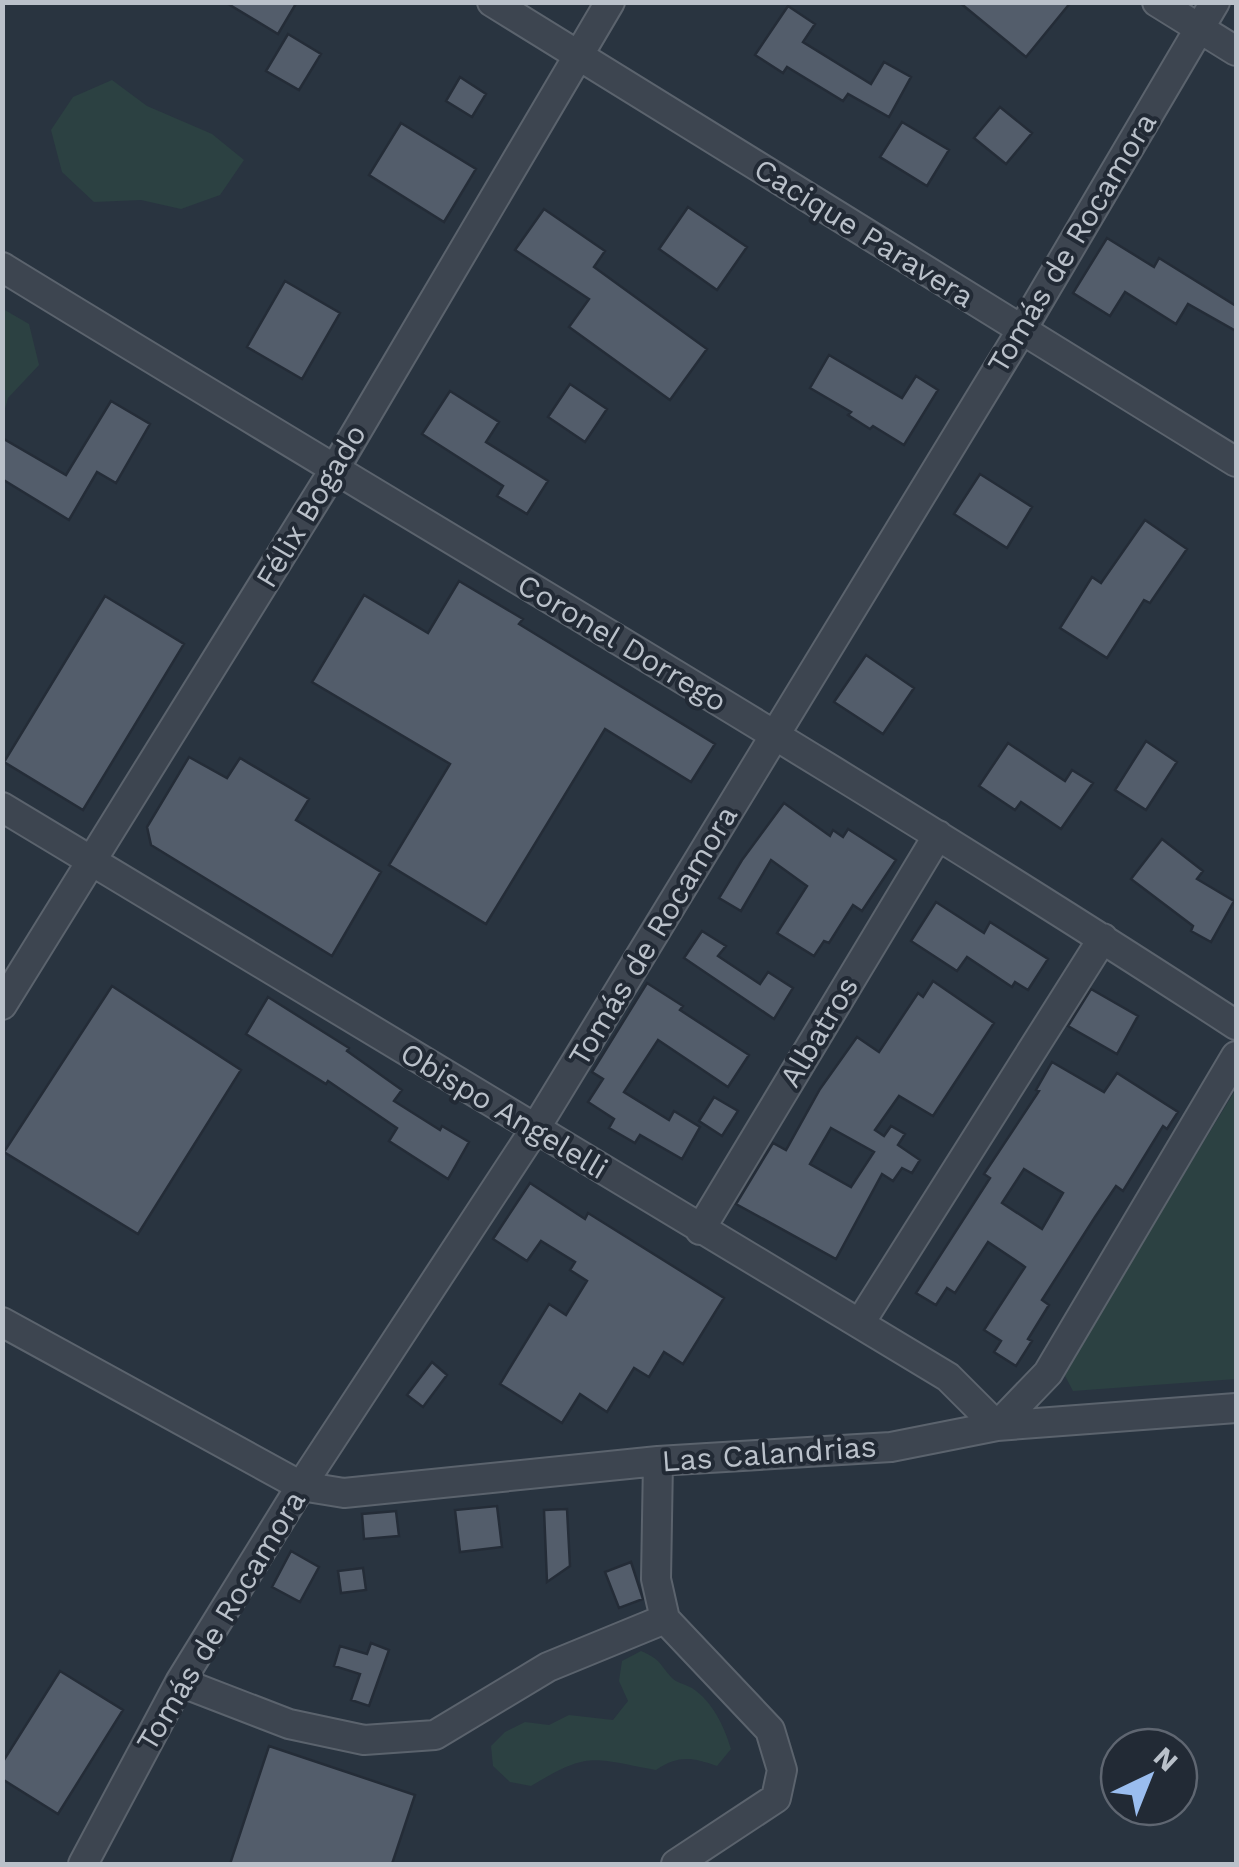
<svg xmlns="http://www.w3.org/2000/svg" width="1239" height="1867" font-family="'Work Sans',sans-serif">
	<rect width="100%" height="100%" fill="#293440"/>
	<path fill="#2c4142" d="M112 80 147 106 212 134 244 160 220 195 181 209 141 200 94 202 62 172 51 130 73 97Z
		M3 309 29 324 39 365 8 398 3 416Z
		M1236 1089V1379L1073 1391 1063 1372Z
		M641 1651C661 1660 658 1662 671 1677 676 1683 685 1684 692 1688 713 1702 724 1726 731 1749L717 1766C692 1757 678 1755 656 1770 591 1758 589 1751 531 1786L510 1782 493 1766 491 1746 505 1732 525 1722 549 1725 569 1715 613 1720 628 1701 619 1681 622 1661Z"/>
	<path fill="#535d6b" stroke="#242c37" stroke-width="2.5" fill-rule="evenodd" d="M225 2H297L278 34Z
		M959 2H1071L1026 57Z
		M788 6 815 24 803 42 871 84 884 62 911 77 889 117 848 94 843 101 787 67 783 73 755 55Z
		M288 34 321 54 299 90 266 71Z
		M460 77 486 94 472 117 446 101Z
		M1000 107 1032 133 1006 164 974 138Z
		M902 122 949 150 927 186 880 157Z
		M401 123 476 169 444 222 369 175Z
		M688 207 747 247 717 290 659 249Z
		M544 209 605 251 594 267 707 349 670 400 569 327 589 299 515 250Z
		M1107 238 1154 267 1159 258 1236 306V331L1188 304 1176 324 1125 292 1110 316 1073 293Z
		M285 281 340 313 302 379 247 347Z
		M829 355 902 398 916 376 938 390 904 445 873 426 870 429 848 415 851 412 810 388Z
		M570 384 607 409 585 442 548 417Z
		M450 391 499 422 486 442 548 481 527 514 497 496 503 486 422 434Z
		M111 401 150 424 116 483 97 472 69 520 2 479V438L66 475Z
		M980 474 1032 507 1007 548 954 514Z
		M1145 520 1187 549 1150 603 1144 600 1107 658 1060 628 1092 577 1101 583Z
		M459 581 523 619 519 624 715 744 691 782 605 729 486 924 389 865 450 764 312 682 364 595 428 633Z
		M105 596 184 644 83 810 4 762Z
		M866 655 914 688 883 734 834 702Z
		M1146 741 1177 762 1146 810 1115 790Z
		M1008 743 1065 781 1072 770 1093 783 1061 829 1021 802 1015 810 979 786Z
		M189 757 227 778 240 758 309 799 296 820 381 872 332 956 151 845 147 827Z
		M784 803 830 836 833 830 843 837 848 829 896 860 862 911 853 905 829 943 824 941 814 956 777 933 807 886 771 860 741 911 719 898 742 860Z
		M1162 839 1203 871 1197 879 1234 901 1211 942 1191 931 1193 926 1131 879Z
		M936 902 984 933 990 922 1048 959 1028 990 1015 982 1012 987 967 957 957 971 911 941Z
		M702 931 726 946 718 956 760 984 768 972 793 988 774 1019 684 958Z
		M933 981 994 1023 933 1116 899 1096 875 1130 884 1136 891 1126 905 1134 898 1145 920 1160 912 1173 902 1168 893 1181 882 1174 836 1259 736 1204 773 1143 786 1150 820 1089 857 1037 879 1052 918 993 923 997ZM831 1128 874 1152 851 1187 810 1164Z
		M647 983 683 1006 680 1010 749 1055 728 1087 658 1040 624 1092 669 1120 674 1111 700 1127 682 1159 640 1135 635 1143 609 1128 614 1119 588 1102 603 1079 592 1072Z
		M112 986 241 1070 138 1234 4 1152Z
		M1091 989 1138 1016 1117 1054 1068 1026Z
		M268 997 349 1048 347 1051 402 1090 394 1101 440 1130 442 1126 469 1142 448 1179 389 1141 397 1128 328 1081 326 1084 246 1034Z
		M1052 1062 1104 1092 1117 1073 1178 1112 1167 1129 1163 1126 1123 1191 1116 1186 1095 1217 1042 1300 1049 1305 1028 1339 1032 1341 1016 1366 994 1352 1001 1341 984 1330 1025 1267 1021 1264 988 1242 955 1293 947 1288 936 1305 916 1293 990 1178 984 1174 1039 1091 1036 1090ZM1024 1169 1063 1193 1042 1229 1002 1203Z
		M714 1097 738 1111 722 1136 699 1121Z
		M530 1183 585 1219 588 1213 724 1298 683 1364 664 1352 649 1377 634 1368 607 1412 580 1394 562 1423 500 1384 549 1304 566 1315 587 1281 570 1270 575 1262 541 1241 527 1261 493 1239Z
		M432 1362 447 1375 423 1407 407 1395Z
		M497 1506 502 1547 460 1552 455 1510Z
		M567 1509 570 1566 547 1582 544 1510Z
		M396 1511 399 1536 364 1539 362 1514Z
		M291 1551 319 1567 300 1602 272 1587Z
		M631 1562 643 1599 619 1608 605 1572Z
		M363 1568 366 1590 341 1593 338 1571Z
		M371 1643 389 1650 369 1706 351 1700 360 1674 334 1666 340 1646 367 1654Z
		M60 1671 123 1710 58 1814 2 1779V1763Z
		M269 1746 415 1795 392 1864H230Z"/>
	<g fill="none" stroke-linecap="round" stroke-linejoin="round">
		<defs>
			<path id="street" d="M492 2 1236 462
				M1157 2 1236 51
				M2 267C414 520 832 762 1236 1025
				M2 807 948 1377 997 1426 1048 1373 1236 1056
				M2 1005 334 470 610 2
				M700 1230 938 835
				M2 1322 301 1486 344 1493 658 1461 891 1447 997 1426 1236 1408
				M860 1323 1103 938
				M658 1461 656 1579 665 1619 770 1730 782 1770 776 1798 676 1864
				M180 1682 289 1724 364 1740 435 1735 548 1667 665 1619
				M83 1864 180 1682 301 1486 535 1129 1021 331 1215 2"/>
		</defs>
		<use href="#street" stroke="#5b636d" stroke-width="32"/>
		<use href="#street" stroke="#3d4550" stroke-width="28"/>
	</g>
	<g text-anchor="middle" stroke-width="8" stroke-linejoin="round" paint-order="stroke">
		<g font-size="30" fill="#bac1ca" stroke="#222a35">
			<text transform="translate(864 233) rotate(32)" y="10">Cacique Paravera</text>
			<text transform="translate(1072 243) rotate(-59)" y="10">Tomás de Rocamora</text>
			<text transform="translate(311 506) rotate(-59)" y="10">Félix Bogado</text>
			<text transform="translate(622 643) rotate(31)" y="10">Coronel Dorrego</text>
			<text transform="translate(653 936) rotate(-59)" y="10">Tomás de Rocamora</text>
			<text transform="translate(819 1032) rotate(-59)" y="10">Albatros</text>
			<text transform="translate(504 1111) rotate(31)" y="10">Obispo Angelelli</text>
			<text transform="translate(769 1454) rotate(-4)" y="10">Las Calandrias</text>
			<text transform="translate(221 1621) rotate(-59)" y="10">Tomás de Rocamora</text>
		</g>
	</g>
	<rect width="1239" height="1867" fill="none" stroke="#bac1ca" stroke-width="10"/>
	<g transform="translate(1149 1777) rotate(43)"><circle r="48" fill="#222a35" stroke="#5f6671" stroke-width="2.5"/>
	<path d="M0-8L18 38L0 25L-18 38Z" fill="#9abdef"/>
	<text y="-15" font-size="28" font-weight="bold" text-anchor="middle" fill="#bac1ca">N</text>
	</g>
</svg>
